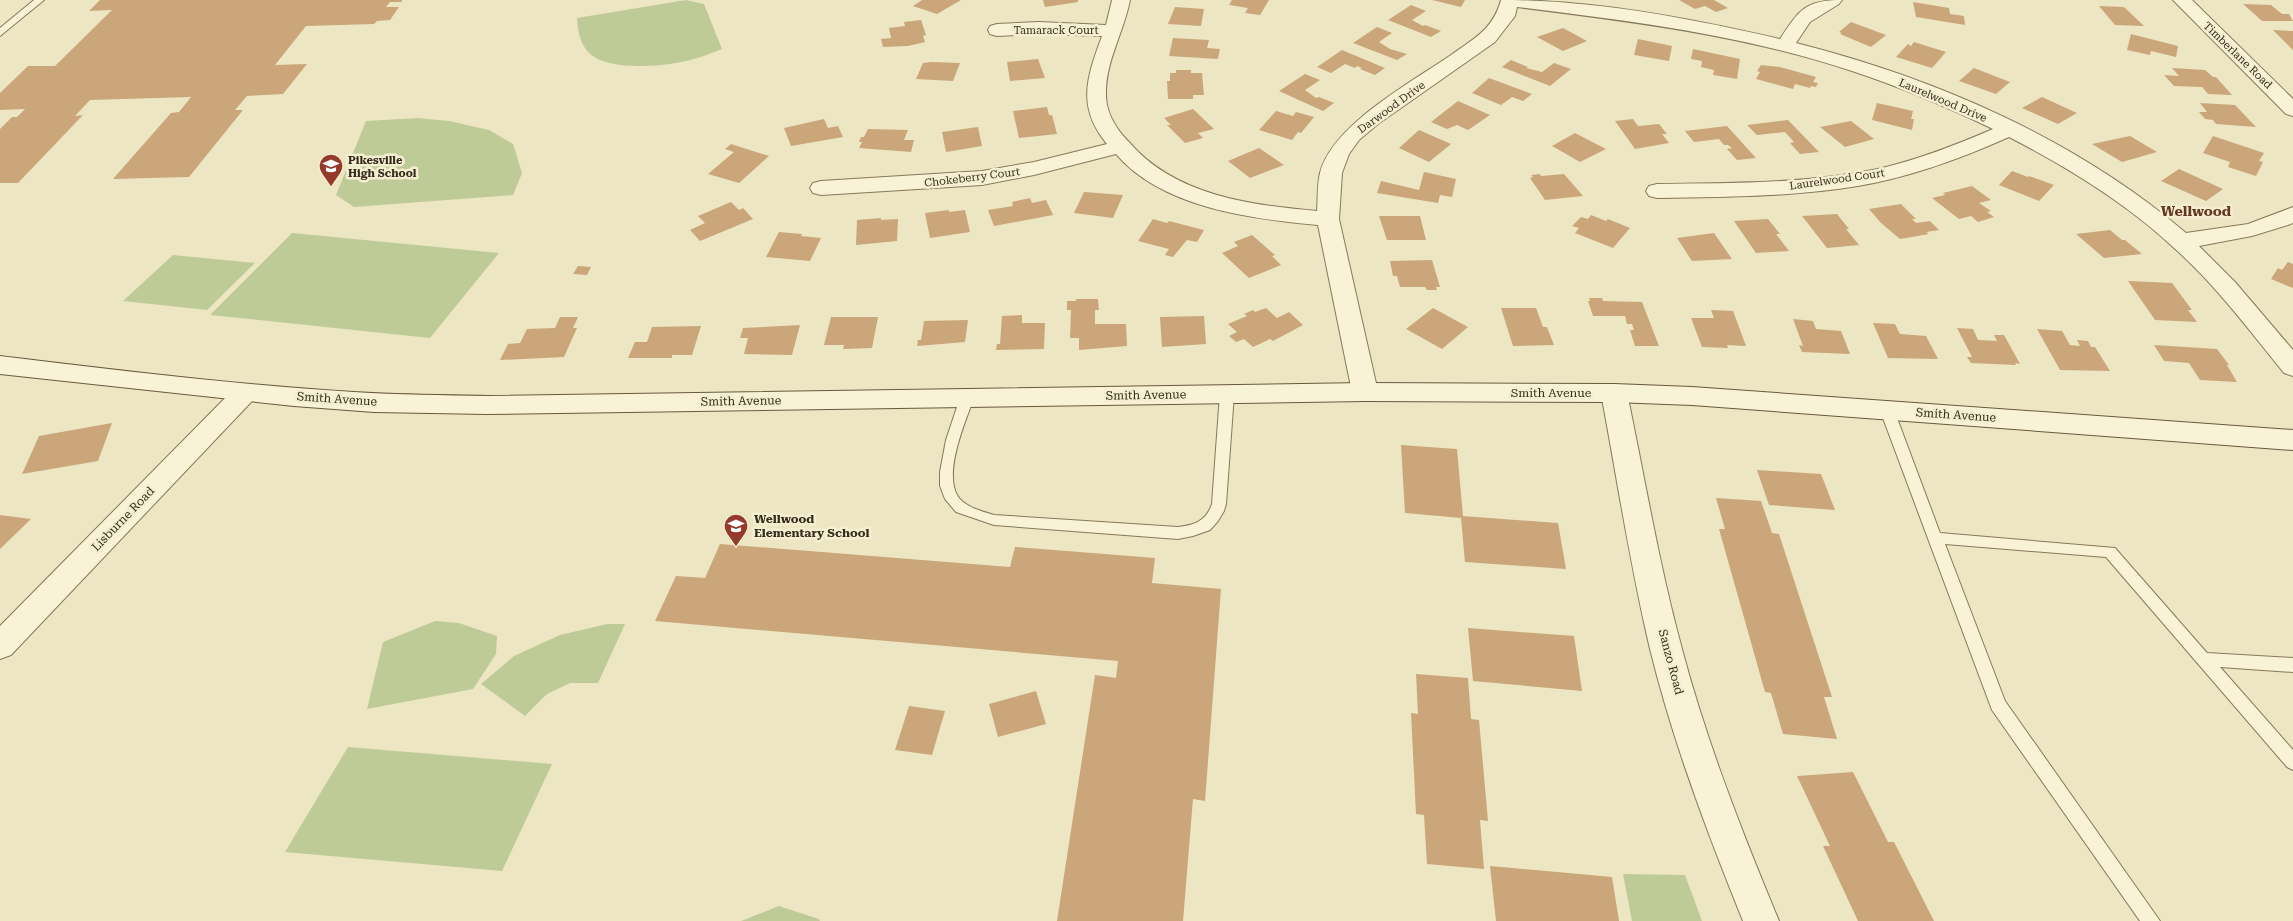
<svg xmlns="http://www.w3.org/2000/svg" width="2293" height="921" font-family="'Roboto Serif',serif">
	<rect width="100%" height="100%" fill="#ede6c3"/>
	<path fill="#becb97" d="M686 0 704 4 722 49C709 54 695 60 681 62 657 67 600 72 585 48 579 39 578 29 577 18Z
		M418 118 449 121 489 130 513 144 522 173 513 195 354 207 336 195 366 121Z
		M292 233 499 253 430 338 210 315Z
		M173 255 255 263 207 310 123 301Z
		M435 621 459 623 497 636 496 654 473 689 367 709 383 642Z
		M607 624H625L598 683H570L547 694 525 716 481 684 514 656 560 635Z
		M348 747 552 764 502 871 285 852Z
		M1623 874 1685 875 1702 921H1632Z
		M779 906 819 919 820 921H741Z"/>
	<path fill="#caa67a" d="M100 0H402V2H390L386 7H399L390 20 377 21 374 24 306 26 275 65 307 64 283 94 247 96 235 110H243L189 177 113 179 171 113 179 112 191 97 90 100 75 116 83 115 18 183H0V129L12 117H17L25 109 0 110V93L28 66H55L112 10 89 11Z
		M922 0H961L937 14 913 6Z
		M1043 0H1078V2L1045 7Z
		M1232 0H1269L1260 15 1245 13 1248 8 1229 5Z
		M1432 0H1465L1461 7Z
		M1679 0H1714L1728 8 1716 12 1705 6 1695 9Z
		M1913 2 1949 8 1950 14 1964 16 1965 25 1916 17Z
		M2243 4 2271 5 2282 14H2289L2293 21H2262Z
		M1411 5 1426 11 1412 20 1423 26 1425 25 1441 31 1431 37 1388 20Z
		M2099 6 2124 7 2144 26 2115 25Z
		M1175 7 1204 9 1201 26 1168 24Z
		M921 20 926 35 923 36 925 42 908 46 883 47 881 39 891 38 889 28 905 26 904 22Z
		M1851 22 1886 35 1871 47 1840 34 1842 33 1839 32Z
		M1377 27 1392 33 1379 42 1390 49 1407 54 1397 60 1353 43Z
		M1563 28 1587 41 1563 51 1537 37Z
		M2273 30 2293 31V50Z
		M2131 34 2178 46 2176 57 2151 51 2150 55 2127 50Z
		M1173 38 1209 40 1207 48 1220 49 1218 59 1169 56Z
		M1638 39 1672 46 1669 61 1634 55Z
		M1914 42 1946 52 1932 68 1896 57 1908 44 1911 46Z
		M1693 49 1740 59 1737 79 1713 75 1714 70 1701 67 1702 61 1691 59Z
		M1342 50 1385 68 1375 75 1360 69 1362 68 1357 66 1355 68 1345 64 1331 73 1317 67Z
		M1038 59 1045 78 1010 81 1007 62Z
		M1511 60 1528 67 1526 68 1542 72 1554 63 1571 69 1550 86 1502 67Z
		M931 62 960 63 953 81 916 79 923 63Z
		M1761 65 1780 67 1816 77 1813 82 1818 83 1816 87 1811 86 1810 88 1795 84 1793 89 1756 79 1760 72 1757 71Z
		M1974 68 2010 82 1996 94 1959 81Z
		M2172 68 2205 70 2213 77H2216L2232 95 2208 94 2202 87 2174 86 2164 75 2179 76Z
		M1176 70H1191V73H1202L1204 95H1193V99H1168L1167 81H1170V73H1176Z
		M1305 74 1320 80 1305 90 1316 98 1319 97 1334 103 1323 111 1279 91Z
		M1489 78 1532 94 1523 101 1512 97 1501 105 1472 93Z
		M2042 97 2077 113 2058 124 2022 108Z
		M1458 101 1490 115 1468 130 1457 125 1447 129 1431 122Z
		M1877 103 1913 111 1911 119H1914L1912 130 1872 120Z
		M2200 103 2235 105 2256 127 2216 124 2213 120 2205 119 2199 112H2207Z
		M1047 107 1049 115H1052L1057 134 1019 138 1013 111Z
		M1193 109 1214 129 1198 133 1203 138 1185 143 1167 125H1171L1164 118Z
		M1276 111 1293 116 1296 112 1314 117 1301 133 1298 132 1292 140 1259 130Z
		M824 119 828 128 838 126 843 137 791 146 784 128Z
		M1633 119 1638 126 1659 124 1667 134H1662L1669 143 1635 149 1615 121Z
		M1788 120 1819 152 1800 154 1790 143 1794 142 1785 132 1757 135 1747 125Z
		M1851 121 1874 139 1845 147 1820 127Z
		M1727 126 1756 158 1737 160 1727 149 1732 148 1728 145H1724L1719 139 1694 142 1685 131Z
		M978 127 982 146 946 152 942 132Z
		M868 129 908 130 904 140H914L911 152 859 148 862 142H859L861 137H864Z
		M1419 130 1451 144 1429 162 1399 148Z
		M1575 133 1606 149 1580 162 1552 146Z
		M2130 136 2157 152 2122 162 2092 144Z
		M2213 136 2264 153 2259 161 2263 162 2256 176 2228 167 2230 162 2203 153Z
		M731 144 769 156 739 183 708 174 734 152 725 149Z
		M1259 148 1284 165 1250 178 1228 161Z
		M2179 169 2223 189 2206 201 2161 181Z
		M2012 171 2028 177 2029 176 2054 185 2039 201 1999 185Z
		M1424 172 1456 179 1452 197 1440 195 1438 203 1377 193 1381 181 1419 190Z
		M1540 174 1541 176 1564 174 1583 196 1545 200 1530 178 1533 177 1531 175Z
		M1972 186 1991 200 1979 203 1991 211 1987 212 1994 217 1978 222 1971 216 1959 219 1932 198 1945 195 1943 193Z
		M1084 192 1123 195 1113 218 1074 213Z
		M1030 198 1032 203 1046 200 1053 215 994 226 988 210 1013 206 1012 202Z
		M731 202 739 210 743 208 753 219 700 241 690 230 705 223 698 216Z
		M1901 204 1916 219H1912L1916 223 1930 221 1939 230 1926 232 1929 234 1900 239 1881 223 1869 209Z
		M949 210V212L965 210 970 232 930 238 925 213Z
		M1837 214 1849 229H1846L1859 245 1827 248 1802 216Z
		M1591 215 1606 221 1608 219 1630 228 1613 248 1575 233 1579 228 1572 226 1581 217 1588 219Z
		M1379 216H1420L1426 240H1387Z
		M881 218V220L898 219 897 241 856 245 857 220Z
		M1153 219 1167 223 1169 221 1204 230 1197 242 1187 240 1173 257 1165 255 1169 249 1138 241Z
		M1768 219 1780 234H1776L1789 251 1756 253 1734 221Z
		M2110 230 2122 240H2125L2142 254 2104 258 2076 234Z
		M779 232 802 234 801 236 821 238 810 261 766 257Z
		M1714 233 1732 259 1692 261 1677 238Z
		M1252 235 1275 255 1272 256 1281 265 1249 278 1222 253 1238 246 1234 242Z
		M1432 260 1440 287H1436L1437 290H1427L1425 287H1400L1397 276H1393L1390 261Z
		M2288 262 2293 264V288L2271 279 2278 268 2282 270Z
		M578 266 591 267 587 275 573 274Z
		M2128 281 2172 283 2192 310H2188L2197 322 2155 320Z
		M1589 298H1602L1603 301 1642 302 1659 346H1635L1630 330H1634L1632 324H1627L1625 316H1593L1588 301H1590Z
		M1076 299H1098L1099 310H1095V324H1126L1127 346 1079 350V338H1070L1071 310H1067V301H1076Z
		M1266 308 1277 318 1289 312 1303 325 1273 341 1270 339 1253 347 1244 339 1236 342 1229 336 1237 332 1228 324 1247 316 1244 314 1253 310 1255 312Z
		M1433 308 1468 327 1442 349 1406 329Z
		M1501 308H1536L1543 327H1547L1554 345 1513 346Z
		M1711 310 1733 311 1746 346 1727 345 1728 348 1702 347 1691 318H1714Z
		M1022 315V323H1045L1044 349 996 350 997 344H1000L1002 316Z
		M1204 316 1206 344 1162 347 1160 317Z
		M560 317H578L573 328H577L564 357 500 360 508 344 520 343 527 329 555 328Z
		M831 317H878L872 348 843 349 844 345H824Z
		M1793 319 1813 321 1816 329 1841 331 1850 354 1802 352 1799 345 1803 346Z
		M968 320 965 342 917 346 918 340H921L924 321Z
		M1873 323 1895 324 1900 334 1926 336 1938 359 1888 358Z
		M800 325 792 355 744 354 748 338H740L743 328Z
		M701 326 692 355H672V358H628L635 342H647L652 327Z
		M1957 328 1973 329 1978 340 1997 341 1994 335H2004L2020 364 2015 363 2016 365 1971 363 1967 357H1972Z
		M2037 329 2062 331 2070 345 2080 346 2077 340 2088 341 2091 347H2095L2110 371 2060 370Z
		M2154 345 2217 349 2229 365H2227L2237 382 2200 380 2189 363 2164 361Z
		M112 423 98 461 22 474 39 436Z
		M1401 445 1457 449 1463 516 1558 523 1566 569 1465 562 1461 518 1405 513Z
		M1757 470 1821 474 1835 510 1769 505Z
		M1716 498 1761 501 1772 533 1779 534 1832 697H1824L1837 739 1783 734 1771 693 1765 692 1719 529H1725Z
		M0 515 31 519 0 549Z
		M720 544 1010 567 1015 547 1155 558 1152 583 1221 589 1205 801 1193 799 1183 921H1057L1095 675 1116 678 1118 661 655 621 676 576 705 578Z
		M1468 628 1574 636 1582 691 1473 681Z
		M1416 674 1468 678 1471 719 1479 720 1488 821 1480 820 1484 869 1427 864 1424 815 1416 814 1411 713 1418 714Z
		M1036 691 1046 724 998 737 989 704Z
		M909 706 945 711 932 755 895 750Z
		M1853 772 1888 842H1894L1934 921H1858L1823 846H1830L1797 776Z
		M1490 866 1612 877 1619 921H1496Z"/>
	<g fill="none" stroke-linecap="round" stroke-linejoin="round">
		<defs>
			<path id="service" d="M34 0H44L0 36V28Z
				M1227 389 1234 394 1226 504 1224 511 1218 521 1210 530 1193 536 1178 539 994 525 956 512 945 499 940 486V472L946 440 960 398 967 393 974 398C965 422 944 471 957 495 964 507 981 511 994 515L1178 527C1195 525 1206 521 1212 504L1220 394Z
				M1887 405 1894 410 1940 533 2115 548 2207 653 2293 658V672L2220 667 2293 750V770L2287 767 2106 557 1945 544 2005 701 2160 921H2140L1992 710 1880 410Z"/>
			<path id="minor" d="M1112 0H1130C1124 32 1105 62 1106 95 1106 113 1117 130 1129 142 1175 196 1251 205 1317 211 1318 199 1317 185 1320 173 1332 125 1412 82 1451 55 1475 38 1493 29 1501 0 1594 0 1689 18 1780 39 1799 10 1805 0 1842 0L1839 4 1810 22 1796 43C1935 78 2076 139 2186 233L2248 224 2293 207V223L2288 225 2252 236 2199 246 2235 282 2293 350V376L2284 373C2249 330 2215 284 2173 247 2125 202 2067 167 2009 137 1960 159 1910 177 1858 186 1791 197 1724 197 1657 198L1649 196 1646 191 1649 186 1657 184C1730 183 1805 184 1878 169 1917 160 1956 145 1993 129 1947 107 1901 87 1852 71 1744 35 1630 21 1517 7L1515 16 1495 42 1378 124 1359 140 1349 154 1342 173 1339 219 1378 392 1374 398 1365 401 1356 398 1352 392 1318 225C1252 219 1162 208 1116 154L1034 175 982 185 821 195 813 193 810 188 813 183 821 181 982 171 1034 162 1107 144C1076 107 1087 77 1102 36L1039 34 997 36 990 34 988 30 990 26 997 24 1039 22 1106 25Z
				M2173 0H2192L2293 99V116L2286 114Z
				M245 384 254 387 258 393 254 399 11 655 0 659V626L236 387Z"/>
			<path id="tertiary" d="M1614 384 1623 387 1627 393C1645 479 1659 565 1682 649 1707 743 1742 832 1779 921H1743C1707 832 1673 742 1650 649 1630 565 1617 478 1601 393L1605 387Z"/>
			<path id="secondary" d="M0 356C118 370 236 385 354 392 399 395 443 395 487 396L1365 383 1614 384 1692 387 2293 430V450L1692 405 1614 402 1365 401 487 414 374 412 294 406 0 374Z"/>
		</defs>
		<use href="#service" stroke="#87785a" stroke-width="2"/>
		<use href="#minor" stroke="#87785a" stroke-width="2"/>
		<use href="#tertiary" stroke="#87785a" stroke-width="2"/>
		<use href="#secondary" stroke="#69593d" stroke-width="2"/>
		<use href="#service" fill="#f8f2d6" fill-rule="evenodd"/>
		<use href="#minor" fill="#f8f2d6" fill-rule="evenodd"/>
		<use href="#tertiary" fill="#f8f2d6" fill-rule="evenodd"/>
		<use href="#secondary" fill="#f8f2d6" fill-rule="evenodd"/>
	</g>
	<defs>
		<symbol id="school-pin" viewBox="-11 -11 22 30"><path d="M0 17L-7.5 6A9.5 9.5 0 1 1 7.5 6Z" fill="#95392b" stroke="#f5efd2"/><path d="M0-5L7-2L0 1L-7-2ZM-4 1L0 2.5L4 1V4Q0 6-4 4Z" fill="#fff"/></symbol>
	</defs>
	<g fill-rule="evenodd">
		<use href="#school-pin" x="317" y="152" width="28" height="38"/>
		<use href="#school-pin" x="722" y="512" width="28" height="38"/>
	</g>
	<g text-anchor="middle" stroke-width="5" stroke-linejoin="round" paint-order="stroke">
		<g font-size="11" fill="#372d1e" stroke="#f5efd2">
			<text x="1056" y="34">Tamarack Court</text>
			<text transform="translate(2238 55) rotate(44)" y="4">Timberlane Road</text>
			<text transform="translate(1943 100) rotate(23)" y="4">Laurelwood Drive</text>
			<text transform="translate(1391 107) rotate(-36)" y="4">Darwood Drive</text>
			<text transform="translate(972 177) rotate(-7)" y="4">Chokeberry Court</text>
			<text transform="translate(1837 179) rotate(-8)" y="4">Laurelwood Court</text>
		</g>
		<g font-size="11" font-weight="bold" fill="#372d1e" stroke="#f5efd2" text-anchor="start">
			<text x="348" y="164">Pikesville<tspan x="348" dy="13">High School</tspan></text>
		</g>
		<g font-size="12" fill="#372d1e" stroke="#f5efd2">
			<text x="1551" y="397">Smith Avenue</text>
			<text transform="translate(1146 395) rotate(-1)" y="4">Smith Avenue</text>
			<text transform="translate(337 399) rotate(4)" y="4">Smith Avenue</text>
			<text transform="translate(741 401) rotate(-1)" y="4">Smith Avenue</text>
			<text transform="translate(1956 415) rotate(4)" y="4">Smith Avenue</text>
			<text transform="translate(123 519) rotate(-46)" y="4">Lisburne Road</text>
			<text transform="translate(1671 662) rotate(75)" y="4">Sanzo Road</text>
		</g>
		<g font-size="12" font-weight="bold" fill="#372d1e" stroke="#f5efd2" text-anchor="start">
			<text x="754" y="523">Wellwood<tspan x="754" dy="14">Elementary School</tspan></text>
		</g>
		<g font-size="14" font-weight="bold" fill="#63361e" stroke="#f5efd2">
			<text x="2196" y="216">Wellwood</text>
		</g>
	</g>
</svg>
